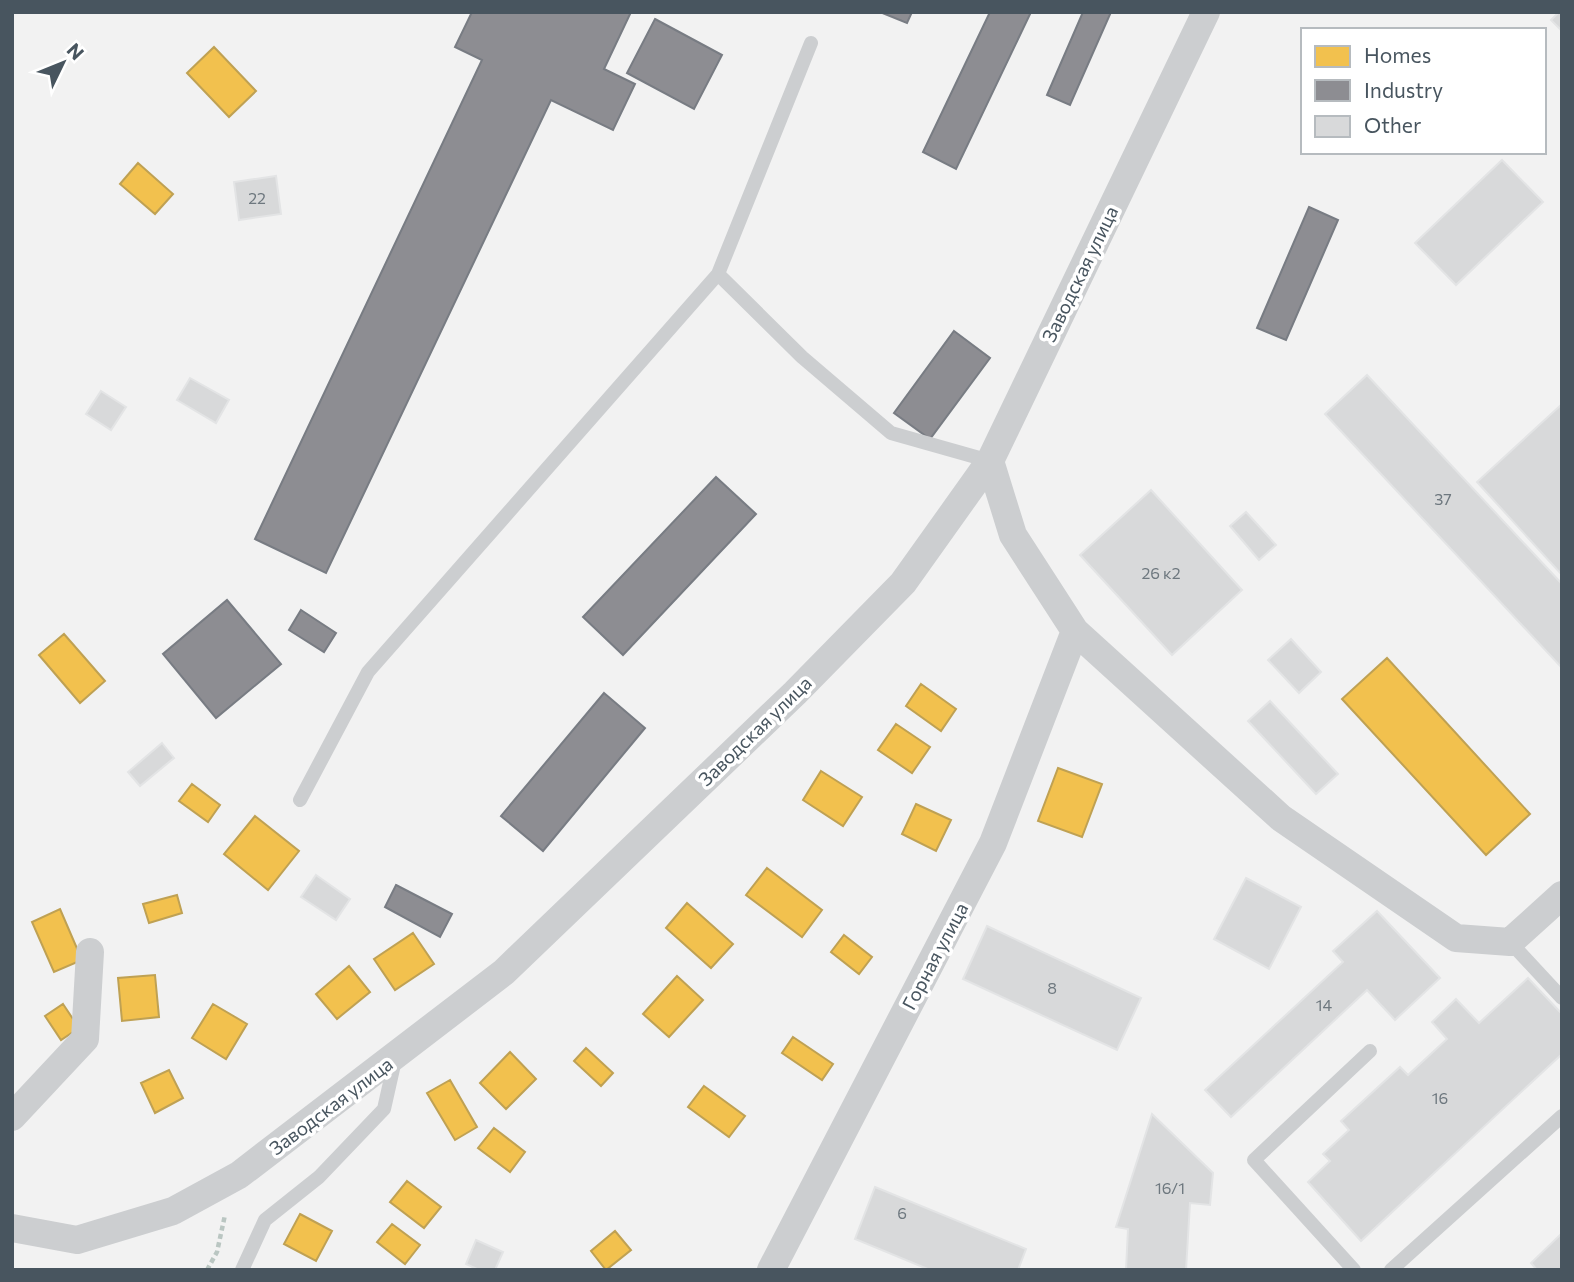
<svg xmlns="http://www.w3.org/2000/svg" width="1574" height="1282" font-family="Commissioner,sans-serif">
	<rect width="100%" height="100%" fill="#f2f2f2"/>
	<path fill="#f2c14e" stroke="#bfa153" stroke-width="2" d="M214 47 256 91 229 117 187 73Z
		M138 163 173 194 155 214 120 184Z
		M64 634 105 681 80 703 39 655Z
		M1387 658 1530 814 1486 855 1342 699Z
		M921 684 956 709 941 731 906 706Z
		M896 724 930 747 912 773 878 750Z
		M1058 768 1102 784 1082 837 1038 821Z
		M821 771 862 797 843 826 803 800Z
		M192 784 220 805 208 822 179 801Z
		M916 804 951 820 936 851 902 834Z
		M255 816 299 851 268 890 224 854Z
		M767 868 822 910 802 937 746 895Z
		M177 895 182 913 149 923 143 904Z
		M687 903 733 944 711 968 666 928Z
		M60 909 82 960 54 972 32 922Z
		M413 933 434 964 395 990 374 959Z
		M844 935 872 957 859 974 831 952Z
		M349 966 370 992 337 1019 316 994Z
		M155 975 159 1017 122 1021 118 978Z
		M677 976 703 1000 669 1037 643 1014Z
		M63 1004 79 1028 61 1040 45 1016Z
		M213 1004 247 1024 226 1059 192 1038Z
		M793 1037 833 1064 822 1080 782 1053Z
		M586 1048 613 1073 601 1086 574 1061Z
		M510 1052 536 1079 506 1109 480 1083Z
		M169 1070 183 1098 155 1113 141 1083Z
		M450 1080 477 1127 455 1140 427 1093Z
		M704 1086 745 1116 729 1137 688 1107Z
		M494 1128 525 1152 510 1172 478 1148Z
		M407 1181 441 1207 424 1228 390 1202Z
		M300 1214 332 1231 316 1261 284 1244Z
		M392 1224 420 1245 405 1264 377 1242Z
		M615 1231 631 1250 606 1270 591 1251Z"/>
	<path fill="#8d8d92" stroke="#787c83" stroke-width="2" d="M472 12H631L604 69 635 84 613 130 551 100 326 573 255 539 482 60 455 47Z
		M880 12H912L907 23Z
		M990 12H1031L956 169 923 152Z
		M1083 12H1111L1070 105 1047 95Z
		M655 19 722 55 694 109 627 73Z
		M1309 207 1338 220 1286 340 1257 328Z
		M954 331 990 358 930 439 894 413Z
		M716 477 756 514 623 655 583 617Z
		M227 600 281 664 216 718 163 654Z
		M301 610 336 633 324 652 289 630Z
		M604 693 645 728 543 851 501 816Z
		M396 885 452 914 440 937 385 907Z"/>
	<path fill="#d8d9da" stroke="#e3e4e5" stroke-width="2" d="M1559 12H1562V31L1551 20Z
		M1502 160 1543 202 1456 285 1415 243Z
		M276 176 281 214 239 220 234 182Z
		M1367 375 1562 584V668L1325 414Z
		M190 378 229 400 216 423 177 400Z
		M101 391 126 407 111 430 86 414Z
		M1562 404V575L1477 482Z
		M1151 490 1242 590 1172 655 1080 555Z
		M1246 512 1276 545 1259 560 1230 526Z
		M1291 639 1321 672 1299 693 1268 660Z
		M1270 701 1338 774 1316 794 1248 721Z
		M162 743 174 758 140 786 128 772Z
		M316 875 350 899 336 920 301 897Z
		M1246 878 1301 907 1269 969 1214 939Z
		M1377 911 1440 978 1395 1020 1367 990 1231 1117 1205 1090 1343 962 1333 951Z
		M987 926 1141 998 1117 1050 963 979Z
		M1528 978 1562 1014V1054L1361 1241 1308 1182 1330 1161 1323 1154 1349 1130 1341 1121 1400 1067 1408 1075 1447 1039 1432 1022 1456 999 1479 1023Z
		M1152 1114 1213 1173 1210 1205 1190 1203 1186 1270H1126L1128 1229 1116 1227Z
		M875 1187 1026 1249 1018 1270H930L855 1239Z
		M1562 1233V1270H1537L1531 1263Z
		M476 1240 503 1252 495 1270H479L466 1264Z"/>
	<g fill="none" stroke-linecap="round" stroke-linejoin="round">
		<path stroke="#bac6c2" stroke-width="4.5" stroke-dasharray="5 3.5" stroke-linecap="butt" d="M207 1270 217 1252 225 1215"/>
		<path stroke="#ccced0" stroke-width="14" d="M718 274 802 357 891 433 990 461
			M300 800 368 672 718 274 811 43
			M1510 942 1562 998
			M242 1270 265 1220 319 1177 384 1109 395 1060
			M1354 1270 1254 1160 1370 1051
			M1391 1270 1562 1116"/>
		<path stroke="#ccced0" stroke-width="28" d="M990 461 1013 535 1075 631 1281 818 1456 938 1510 942 1562 895
			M12 1117 85 1039 90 952
			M12 1228 77 1240 173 1211 239 1175 504 972 795 693 903 583 990 461 1206 12
			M771 1270 993 843 1075 631"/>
	</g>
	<g text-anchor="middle" stroke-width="7" stroke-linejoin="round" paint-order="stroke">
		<g font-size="16" fill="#6e787f">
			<text x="257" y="204">22</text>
			<text x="1443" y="505">37</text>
			<text x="1161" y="579">26 к2</text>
			<text x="1052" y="994">8</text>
			<text x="1324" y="1011">14</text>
			<text x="1440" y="1104">16</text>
			<text x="1170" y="1194">16/1</text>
			<text x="902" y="1219">6</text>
		</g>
		<g font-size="19" fill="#48555f" stroke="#fff">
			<text transform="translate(1080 274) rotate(-64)" y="7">Заводская улица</text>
			<text transform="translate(755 731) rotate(-44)" y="7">Заводская улица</text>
			<text transform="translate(935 956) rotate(-62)" y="7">Горная улица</text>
			<text transform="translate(331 1106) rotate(-37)" y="7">Заводская улица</text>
		</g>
	</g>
	<rect width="1574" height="1282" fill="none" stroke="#48555f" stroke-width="28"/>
	<rect x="1301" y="28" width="245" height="126" fill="#ffffff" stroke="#b6bbbf" stroke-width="2"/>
	<rect x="1315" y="46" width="35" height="21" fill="#f2c14e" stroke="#b6bbbf" stroke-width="2"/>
	<text x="1364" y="63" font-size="21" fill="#48555f">Homes</text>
	<rect x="1315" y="80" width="35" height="21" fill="#8d8d92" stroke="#b6bbbf" stroke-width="2"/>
	<text x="1364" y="98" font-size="21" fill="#48555f">Industry</text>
	<rect x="1315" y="116" width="35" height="21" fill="#d8d9da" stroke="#b6bbbf" stroke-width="2"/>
	<text x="1364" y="133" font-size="21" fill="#48555f">Other</text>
	<g transform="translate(63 63) rotate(47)" stroke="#ffffff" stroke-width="5" paint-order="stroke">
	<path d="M0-5L12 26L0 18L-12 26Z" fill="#48555f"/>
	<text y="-10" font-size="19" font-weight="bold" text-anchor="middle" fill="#48555f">N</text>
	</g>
</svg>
